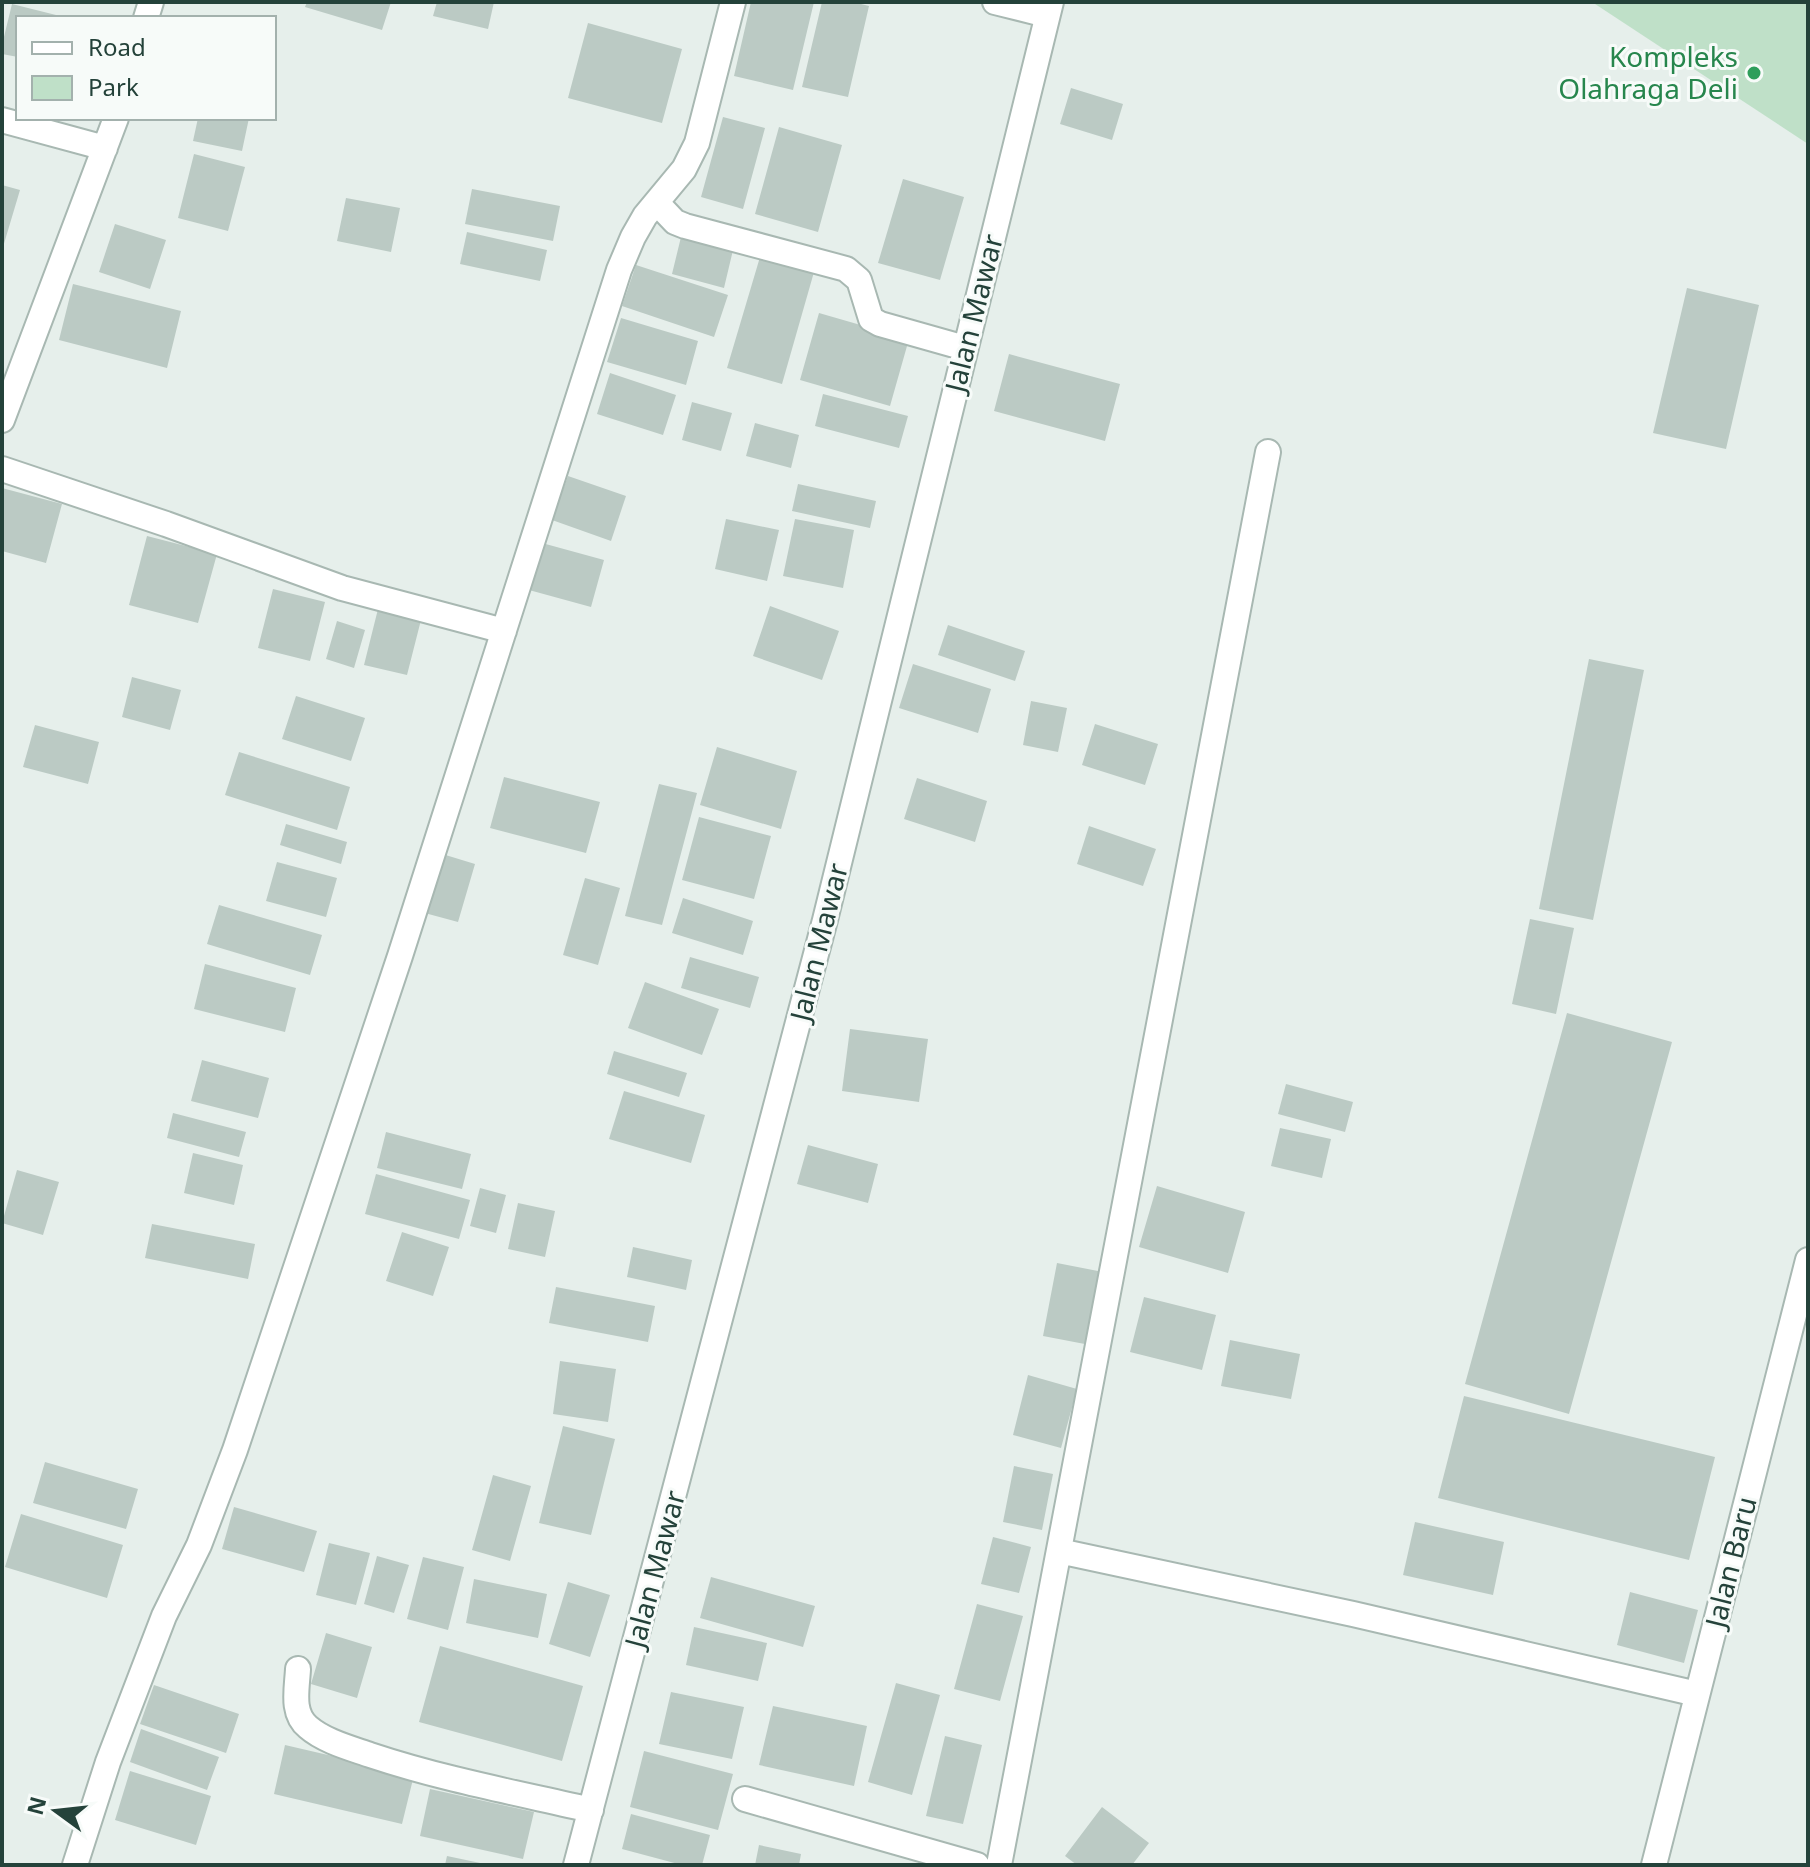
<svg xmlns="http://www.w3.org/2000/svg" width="1810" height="1867" font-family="'Noto Sans',sans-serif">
	<rect width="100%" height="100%" fill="#e6efeb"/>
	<path fill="#bfe0c8" d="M1592 2H1808V144Z"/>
	<path fill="#bbcac4" d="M307 2H391L382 30 305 7Z
		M437 2H494L488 29 433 16Z
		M751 2H814L793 90 734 76Z
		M822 2H853L869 6 848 97 802 87Z
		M12 4 64 17V18H18V57L2 54V45Z
		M588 23 682 49 662 123 568 98Z
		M1071 88 1123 104 1112 140 1060 124Z
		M723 117 765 128 743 209 701 197Z
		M198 118H249L242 151 193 141Z
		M779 127 842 145 818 232 755 214Z
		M194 154 245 167 228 231 178 218Z
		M903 179 964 197 940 280 878 263Z
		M2 185 20 190 3 247H2Z
		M472 189 560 206 553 241 465 224Z
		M346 198 400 208 391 252 337 241Z
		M115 224 166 240 150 289 99 272Z
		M467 232 547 250 540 281 460 264Z
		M681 237 733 250 724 288 672 274Z
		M760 257 814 272 782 384 727 368Z
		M636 265 728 295 714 337 622 306Z
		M73 284 181 311 167 368 59 340Z
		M1687 288 1759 305 1726 449 1653 433Z
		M819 313 909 339 890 406 800 380Z
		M621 318 698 341 686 385 607 362Z
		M1009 354 1120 384 1105 441 994 411Z
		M610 373 676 395 663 435 597 414Z
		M823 394 908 416 899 448 815 426Z
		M692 402 732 413 721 451 682 440Z
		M755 423 799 435 791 468 746 456Z
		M568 476 626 496 611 541 552 520Z
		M798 484 876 501 870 528 792 511Z
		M2 488 62 504 46 563 2 551Z
		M726 519 779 530 767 581 715 569Z
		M795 519 854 530 843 588 783 576Z
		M147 536 217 554 198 623 129 605Z
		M542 543 604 560 591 607 529 590Z
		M273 589 325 602 310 661 258 648Z
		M379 605 422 616 407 675 364 665Z
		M770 606 839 631 822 680 753 656Z
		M337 621 365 630 354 668 326 659Z
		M948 625 1025 651 1015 681 938 655Z
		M1589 659 1644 670 1593 920 1539 909Z
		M913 664 991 689 978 733 899 708Z
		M132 677 181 690 170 730 122 717Z
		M296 696 365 718 351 761 282 739Z
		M1031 701 1067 708 1058 752 1023 745Z
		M1095 724 1158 744 1145 785 1082 765Z
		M35 725 99 742 88 784 23 767Z
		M717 747 797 771 781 829 700 805Z
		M239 752 350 787 337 830 225 795Z
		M504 777 600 802 586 853 490 828Z
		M917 778 987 801 975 842 904 819Z
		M659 784 697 793 662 925 625 916Z
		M699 817 771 836 754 899 682 880Z
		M286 824 347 842 341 864 280 845Z
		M1089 826 1156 849 1143 886 1077 864Z
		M439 853 475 864 458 922 421 912Z
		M277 862 337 878 326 917 266 901Z
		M585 878 620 888 598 965 563 955Z
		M683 898 753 921 743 955 672 933Z
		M219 905 322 935 310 975 207 944Z
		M1530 919 1574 928 1556 1014 1512 1004Z
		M690 957 759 977 750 1008 681 988Z
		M205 964 296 988 285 1032 194 1009Z
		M645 982 719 1009 702 1055 628 1028Z
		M1567 1013 1672 1042 1569 1414 1465 1384Z
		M850 1029 928 1039 919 1102 842 1091Z
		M614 1051 687 1073 679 1097 607 1074Z
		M202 1060 269 1078 258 1118 191 1101Z
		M1286 1084 1353 1102 1345 1132 1278 1114Z
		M624 1091 705 1115 691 1163 609 1139Z
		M173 1113 246 1132 239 1157 167 1138Z
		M1280 1128 1331 1139 1322 1178 1271 1166Z
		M386 1132 471 1154 462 1189 377 1168Z
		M808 1145 878 1164 868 1203 797 1184Z
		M193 1153 243 1165 234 1205 184 1193Z
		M17 1170 59 1182 43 1235 2 1223Z
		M376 1174 470 1200 459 1239 365 1214Z
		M1157 1186 1245 1212 1228 1273 1139 1247Z
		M480 1188 506 1195 496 1233 470 1226Z
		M518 1203 555 1211 545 1257 508 1249Z
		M152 1224 255 1244 248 1279 145 1258Z
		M402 1232 449 1247 433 1296 386 1281Z
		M633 1247 692 1260 686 1290 627 1277Z
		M1057 1263 1103 1272 1090 1345 1043 1336Z
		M556 1287 655 1306 648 1342 549 1323Z
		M1144 1297 1216 1315 1202 1370 1130 1352Z
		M1230 1340 1300 1354 1291 1399 1221 1386Z
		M560 1361 616 1369 608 1422 553 1414Z
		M1028 1375 1077 1389 1061 1448 1013 1435Z
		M1464 1396 1715 1457 1689 1560 1438 1498Z
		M563 1426 615 1439 591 1535 539 1523Z
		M45 1462 138 1489 126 1529 33 1503Z
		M1014 1466 1053 1474 1042 1530 1003 1522Z
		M493 1475 531 1486 510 1561 472 1550Z
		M234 1507 317 1531 304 1572 222 1549Z
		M21 1514 123 1545 107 1598 5 1567Z
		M1415 1522 1504 1542 1493 1595 1403 1575Z
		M993 1537 1031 1547 1019 1593 981 1584Z
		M329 1543 370 1553 356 1605 316 1595Z
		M377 1556 409 1565 394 1613 364 1604Z
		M423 1557 464 1567 448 1630 407 1619Z
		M711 1577 815 1606 803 1647 700 1618Z
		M474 1579 547 1594 538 1638 466 1623Z
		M568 1582 610 1595 590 1657 549 1644Z
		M1630 1592 1698 1610 1684 1663 1617 1645Z
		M977 1604 1023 1616 1000 1701 954 1689Z
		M694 1627 767 1643 758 1681 686 1665Z
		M326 1633 372 1647 357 1698 311 1684Z
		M440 1646 583 1686 562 1761 419 1722Z
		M896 1683 940 1695 912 1795 868 1782Z
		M154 1685 239 1714 226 1753 140 1724Z
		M671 1692 744 1707 732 1759 659 1744Z
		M773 1706 867 1726 854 1786 759 1765Z
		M141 1729 219 1757 207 1790 130 1762Z
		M945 1736 982 1745 963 1824 926 1816Z
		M285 1745 414 1775 402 1824 274 1794Z
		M644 1751 733 1774 718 1830 630 1807Z
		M130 1771 211 1796 196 1845 115 1820Z
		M430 1789 534 1812 523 1859 420 1836Z
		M1102 1807 1149 1843 1132 1865H1077L1065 1856Z
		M631 1814 710 1835 702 1865H682L622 1849Z
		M759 1845 801 1854 799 1865H755Z
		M447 1856 485 1864 484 1865H445Z"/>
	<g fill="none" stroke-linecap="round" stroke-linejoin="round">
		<defs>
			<path id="street" d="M995 2 1047 15
				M146 18 151 2
				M2 120 105 148
				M657 203 675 222 685 226 846 269 859 280 871 319 880 324 965 348
				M2 420 116 118
				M2 469 166 524 342 588 504 631
				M1059 1551 1353 1614 1697 1694
				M298 1669C297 1689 291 1713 308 1727 324 1741 350 1748 370 1755 442 1779 517 1793 591 1810
				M745 1799 977 1865
				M75 1865 108 1762 164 1616 199 1545 235 1450 400 956 619 270 633 237 645 216 684 169 697 143 733 2
				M576 1865 825 920 1051 2
				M999 1865 1268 452
				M1654 1865 1808 1260"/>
		</defs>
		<use href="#street" stroke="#a8b8b2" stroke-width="28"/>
		<use href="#street" stroke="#fff" stroke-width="24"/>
	</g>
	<circle fill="#2e9e5b" stroke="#f7fbf9" stroke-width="3" cx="1754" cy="73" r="8"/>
	<g text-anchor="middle" stroke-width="6" stroke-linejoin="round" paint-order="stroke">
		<g font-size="28" fill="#27864d" stroke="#f7fbf9" text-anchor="end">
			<text x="1738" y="67">Kompleks<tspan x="1738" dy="32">Olahraga Deli</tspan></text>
		</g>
		<g font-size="28" fill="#24423a" stroke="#f7fbf9">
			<text transform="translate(974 313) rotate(-76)" y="10">Jalan Mawar</text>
			<text transform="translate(819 942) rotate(-76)" y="10">Jalan Mawar</text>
			<text transform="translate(1731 1562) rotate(-76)" y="10">Jalan Baru</text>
			<text transform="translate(655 1569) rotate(-75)" y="10">Jalan Mawar</text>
		</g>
	</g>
	<rect width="1810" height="1867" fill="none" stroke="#24423a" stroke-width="8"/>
	<rect x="16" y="16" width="260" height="104" fill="#f7fbf9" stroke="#a3b1ad" stroke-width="2"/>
	<rect x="32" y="42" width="40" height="12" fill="#ffffff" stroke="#a3b1ad" stroke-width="2"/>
	<text x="88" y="56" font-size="24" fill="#24423a">Road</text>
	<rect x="32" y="76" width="40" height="24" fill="#bfe0c8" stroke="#a3b1ad" stroke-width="2"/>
	<text x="88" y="96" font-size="24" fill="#24423a">Park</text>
	<g transform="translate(56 1811) rotate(285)" stroke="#f7fbf9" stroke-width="6" paint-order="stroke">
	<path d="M0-6L14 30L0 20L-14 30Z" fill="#24423a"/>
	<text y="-12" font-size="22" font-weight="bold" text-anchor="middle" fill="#24423a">N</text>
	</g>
</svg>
